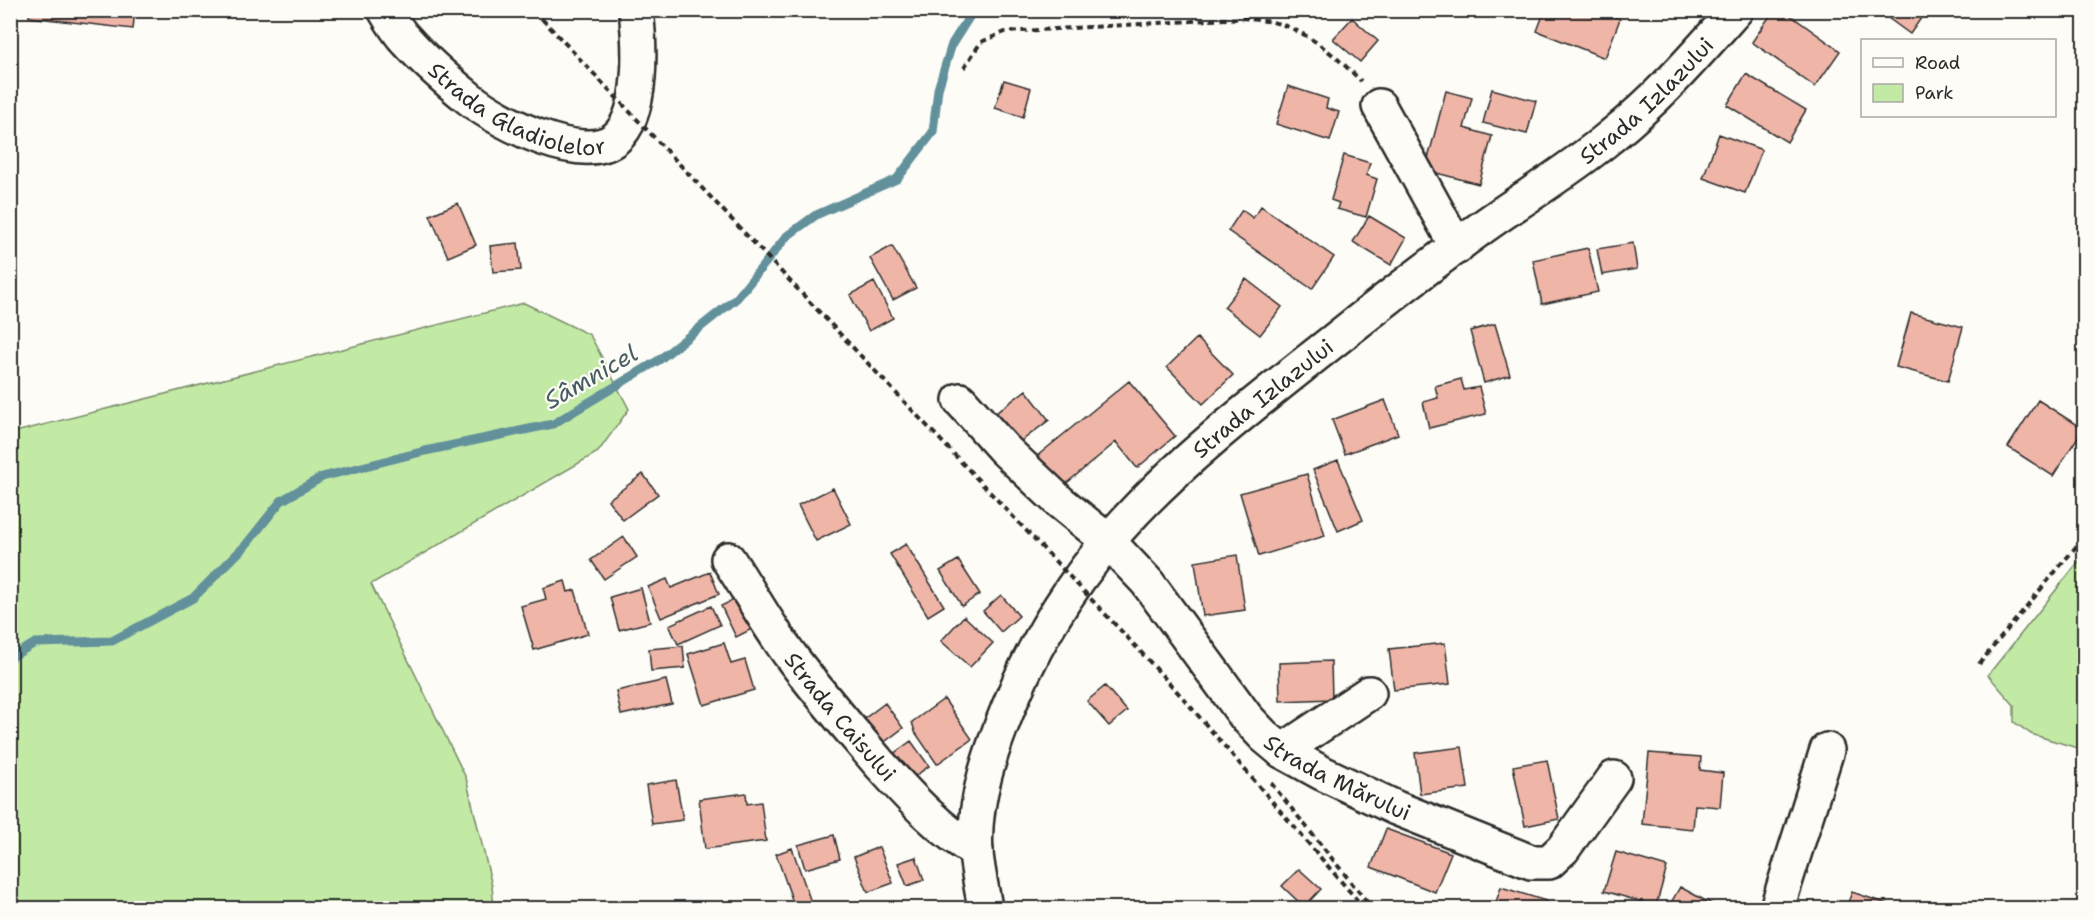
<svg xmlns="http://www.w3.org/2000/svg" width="2095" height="919" font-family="'Shantell Sans',sans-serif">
	<rect width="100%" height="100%" fill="#fdfcf7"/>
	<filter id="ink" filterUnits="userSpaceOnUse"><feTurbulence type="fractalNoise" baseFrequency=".0167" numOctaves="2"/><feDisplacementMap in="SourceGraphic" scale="12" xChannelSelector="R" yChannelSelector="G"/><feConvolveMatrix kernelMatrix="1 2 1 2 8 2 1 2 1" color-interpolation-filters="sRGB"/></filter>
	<g filter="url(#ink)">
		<path fill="#c3eaa5" stroke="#778a68" stroke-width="1.5" d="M524 303 590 335 629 409 598 452 371 584 466 778 492 886 494 908H11V433Z
			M2084 555V750L2031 734 2014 722V705L1988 675Z"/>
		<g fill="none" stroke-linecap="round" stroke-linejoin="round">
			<path stroke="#62919b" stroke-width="9" d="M10 658 35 643 112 641 193 598 245 546 281 501 322 477 425 451 553 424 659 360 737 298 787 236 816 215 897 179 933 132 938 89 952 44 971 14 976 10"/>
		</g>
		<path fill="#efb6a8" stroke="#2b2b2b" stroke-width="1.5" d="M29 10H135L133 29 29 17Z
			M1545 10 1555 12 1556 10H1598L1620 19 1605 58 1537 31Z
			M1774 10H1783L1840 51 1815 87 1752 42Z
			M1877 10H1919L1924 14 1910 34Z
			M1352 18 1378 41 1360 62 1333 39Z
			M1746 74 1806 110 1787 142 1727 105Z
			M1004 80 1031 88 1023 117 995 108Z
			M1288 86 1328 99 1326 108 1339 112 1330 141 1276 124Z
			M1492 89 1536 101 1527 134 1483 123Z
			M1446 91 1472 98 1464 128 1492 136 1479 184 1425 170Z
			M1719 134 1762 150 1745 193 1703 178Z
			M1344 155 1370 163 1366 175 1377 179 1366 217 1337 209 1339 203 1331 200Z
			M458 203 476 245 448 257 430 215Z
			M1261 206 1334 257 1312 289 1228 231 1242 210 1253 218Z
			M1369 216 1406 238 1391 265 1353 242Z
			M518 243 521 270 493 272 490 246Z
			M1633 243 1637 269 1602 275 1597 249Z
			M892 246 916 288 893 300 870 258Z
			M1588 248 1598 292 1542 304 1533 260Z
			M1246 279 1282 307 1260 335 1224 307Z
			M874 282 893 318 869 331 850 295Z
			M1911 313 1963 327 1948 381 1896 367Z
			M1495 324 1510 375 1484 383 1470 331Z
			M1197 338 1233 375 1203 404 1167 367Z
			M1461 379 1464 390 1479 387 1486 414 1429 428 1423 402 1438 398 1435 386Z
			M1129 381 1175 436 1137 468 1116 442 1062 487 1037 456Z
			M1026 390 1049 420 1015 446 992 416Z
			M1385 400 1398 434 1345 454 1332 420Z
			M2038 400 2083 429 2053 476 2008 447Z
			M1338 460 1363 520 1338 531 1313 470Z
			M643 474 658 494 623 520 608 500Z
			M1307 474 1325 536 1259 556 1240 493Z
			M833 488 851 524 816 541 798 505Z
			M624 537 637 557 604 579 591 560Z
			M906 544 944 606 928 616 890 554Z
			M1237 555 1245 610 1203 616 1195 562Z
			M958 560 980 594 962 606 940 571Z
			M710 572 719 594 661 618 648 587 667 579 671 588Z
			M565 581 568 592 575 590 588 634 534 650 521 606 546 599 543 588Z
			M641 588 650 622 619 630 610 597Z
			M1001 595 1019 616 1001 632 983 611Z
			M742 596 756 627 736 637 721 606Z
			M711 606 720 625 678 644 669 625Z
			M964 616 993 643 970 667 941 641Z
			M724 643 731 664 745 660 754 690 704 705 688 654Z
			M1445 643 1450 684 1394 690 1389 649Z
			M683 646 685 668 651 671 649 649Z
			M1331 661 1332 699 1280 701 1279 663Z
			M666 680 672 704 621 715 616 691Z
			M1105 686 1127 711 1109 726 1087 701Z
			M944 699 972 739 937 764 915 732 912 722Z
			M885 703 903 728 878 747 860 722Z
			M911 741 929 766 904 784 885 760Z
			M1462 747 1468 788 1420 794 1415 753Z
			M1649 753 1701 757 1700 770 1723 773 1720 807 1695 805 1693 829 1642 824Z
			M1547 760 1559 819 1525 826 1513 766Z
			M676 780 683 820 652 824 646 785Z
			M746 793 747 804 761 802 766 841 705 849 699 799Z
			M1386 829 1451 853 1435 892 1371 867Z
			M834 835 840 859 805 869 798 845Z
			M879 847 893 883 868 892 854 857Z
			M792 848 813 908H795L776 854Z
			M1616 852 1667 867 1656 906 1604 891Z
			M916 857 924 880 907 886 898 863Z
			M1299 869 1321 889 1304 907 1282 886Z
			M1501 887 1546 901 1544 908H1494Z
			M1680 887 1719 908H1668Z
			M1852 892 1899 908H1846Z"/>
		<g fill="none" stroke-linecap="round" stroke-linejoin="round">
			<defs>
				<g id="minor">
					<path id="s1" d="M385 10C391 20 398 32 406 40 423 59 450 83 470 99 499 122 583 166 616 138 644 114 640 44 636 10"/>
					<path d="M1379 106 1457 247"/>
					<path id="s2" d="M960 400 1004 449 1060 502 1108 541 1147 582 1246 717 1264 736 1282 751 1322 773 1396 808 1531 862H1549L1563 849 1614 778"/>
					<path id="s3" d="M728 559C750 592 769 628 793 659 820 695 849 728 878 762 908 795 938 829 976 851"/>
					<path d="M1282 751 1369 693"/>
					<path id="s4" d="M985 908C982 890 978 872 976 854 972 801 992 747 1012 699 1076 544 1181 462 1308 361 1369 313 1431 263 1494 219 1533 192 1574 167 1610 137 1657 100 1696 55 1736 10"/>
					<path d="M1777 908 1827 750"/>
				</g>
			</defs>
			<use href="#minor" stroke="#2b2b2b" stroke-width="38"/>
			<path stroke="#2b2b2b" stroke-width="4" stroke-dasharray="6 4.5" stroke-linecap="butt" d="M534 10 542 19
				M964 68 981 42 1005 32 1244 18C1253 20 1263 20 1272 22 1306 29 1337 57 1361 81
				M1126 636 1183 698 1364 908
				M1979 664 2084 537
				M1271 783 1372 908"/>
			<use href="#minor" stroke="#fdfcf7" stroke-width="33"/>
			<path stroke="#2b2b2b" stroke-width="4" stroke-dasharray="6 4.5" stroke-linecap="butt" d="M542 19 1126 636"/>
		</g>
	</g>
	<g text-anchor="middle" stroke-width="4.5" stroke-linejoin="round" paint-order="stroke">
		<g font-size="22" fill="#2b2b2b" stroke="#fdfcf7">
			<text dy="8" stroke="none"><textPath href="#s1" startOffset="172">Strada Gladiolelor</textPath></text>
			<text dy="8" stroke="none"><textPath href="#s4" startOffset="1098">Strada Izlazului</textPath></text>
			<text dy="8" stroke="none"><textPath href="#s4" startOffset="612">Strada Izlazului</textPath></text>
			<text dy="8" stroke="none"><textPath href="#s3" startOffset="194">Strada Caisului</textPath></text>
			<text dy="8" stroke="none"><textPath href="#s2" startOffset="540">Strada Mărului</textPath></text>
		</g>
		<g font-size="24" font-style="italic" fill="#475e63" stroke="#fdfcf7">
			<text transform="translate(591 377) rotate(-30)" y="8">Sâmnicel</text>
		</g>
	</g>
	<rect width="2095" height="919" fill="none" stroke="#fdfcf7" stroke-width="36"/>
	<rect x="18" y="18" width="2059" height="883" fill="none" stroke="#2b2b2b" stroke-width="2" filter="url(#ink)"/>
	<rect x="1861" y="39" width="195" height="78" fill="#fdfcf7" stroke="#a9a8a5" stroke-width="1.5"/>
	<rect x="1873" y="58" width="30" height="9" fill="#fdfcf7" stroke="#a9a8a5" stroke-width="1.5"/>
	<text x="1915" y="69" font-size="18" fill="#2b2b2b">Road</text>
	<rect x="1873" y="84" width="30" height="18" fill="#c3eaa5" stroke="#a9a8a5" stroke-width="1.5"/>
	<text x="1915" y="99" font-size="18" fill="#2b2b2b">Park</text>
</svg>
